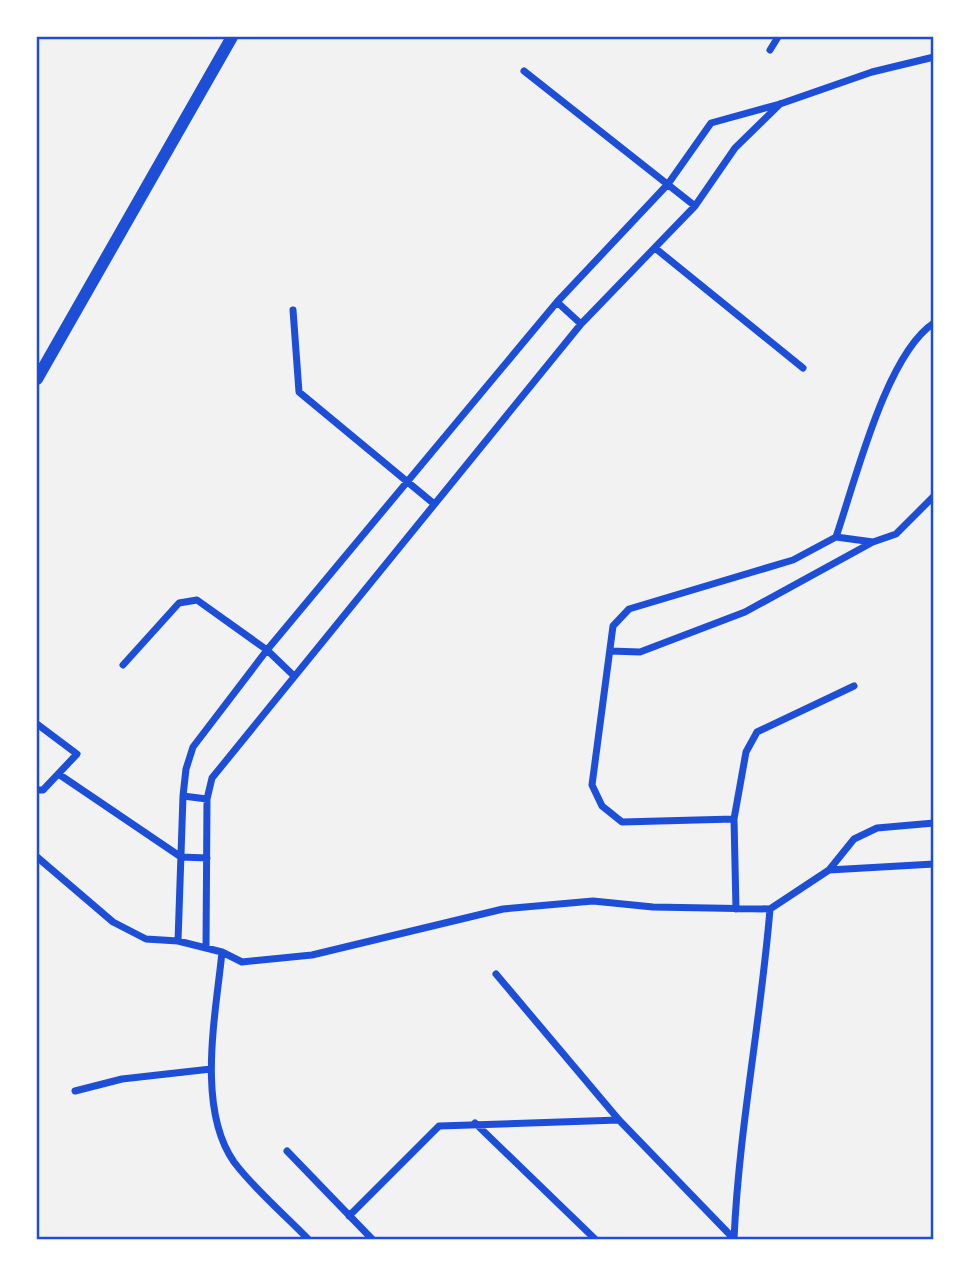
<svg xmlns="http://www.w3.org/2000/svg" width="971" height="1276" font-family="Jost,sans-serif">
	<rect width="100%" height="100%" fill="#f2f2f2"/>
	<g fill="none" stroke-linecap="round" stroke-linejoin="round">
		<path stroke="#1d4ed8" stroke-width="7" d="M770 50 778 37
			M524 71 695 206
			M655 248 803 368
			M557 302 581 324
			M293 310 299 392 433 503
			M836 537C855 482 886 354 934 323
			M610 651 640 652 745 612 871 543
			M123 665 179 603 197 600 267 650 293 675
			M37 724 77 754 43 790H37
			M60 775 181 857 207 858
			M183 796 207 799
			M734 819 622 822 602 806 592 785 613 626 629 609 793 560 836 537 873 542 896 534 934 496
			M37 857 113 922 146 939 178 941 222 952 242 962 312 955 503 909 593 901 653 907 770 909
			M829 870 934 864
			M736 909 734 819 746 752 757 732 854 686
			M770 909 829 870 854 839 877 828 934 823
			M178 941 183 796 186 769 193 747 267 650 557 302 668 184 711 123 780 104 872 72 934 57
			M206 948 207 799 212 778 581 324 695 206 735 148 780 104
			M222 952C216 1013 196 1108 234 1162 255 1190 284 1214 308 1239
			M496 974 619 1120 734 1239
			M75 1091 122 1079 211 1069
			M475 1123 595 1239
			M287 1151 372 1239
			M349 1216 439 1126 619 1120
			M734 1239C739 1128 761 1020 770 909"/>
		<path stroke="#1d4ed8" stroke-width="12" d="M37 379 232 37"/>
	</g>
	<rect width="971" height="1276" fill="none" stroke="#ffffff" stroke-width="77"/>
	<rect x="38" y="38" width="894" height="1200" fill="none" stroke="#1d4ed8" stroke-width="2.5"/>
</svg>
